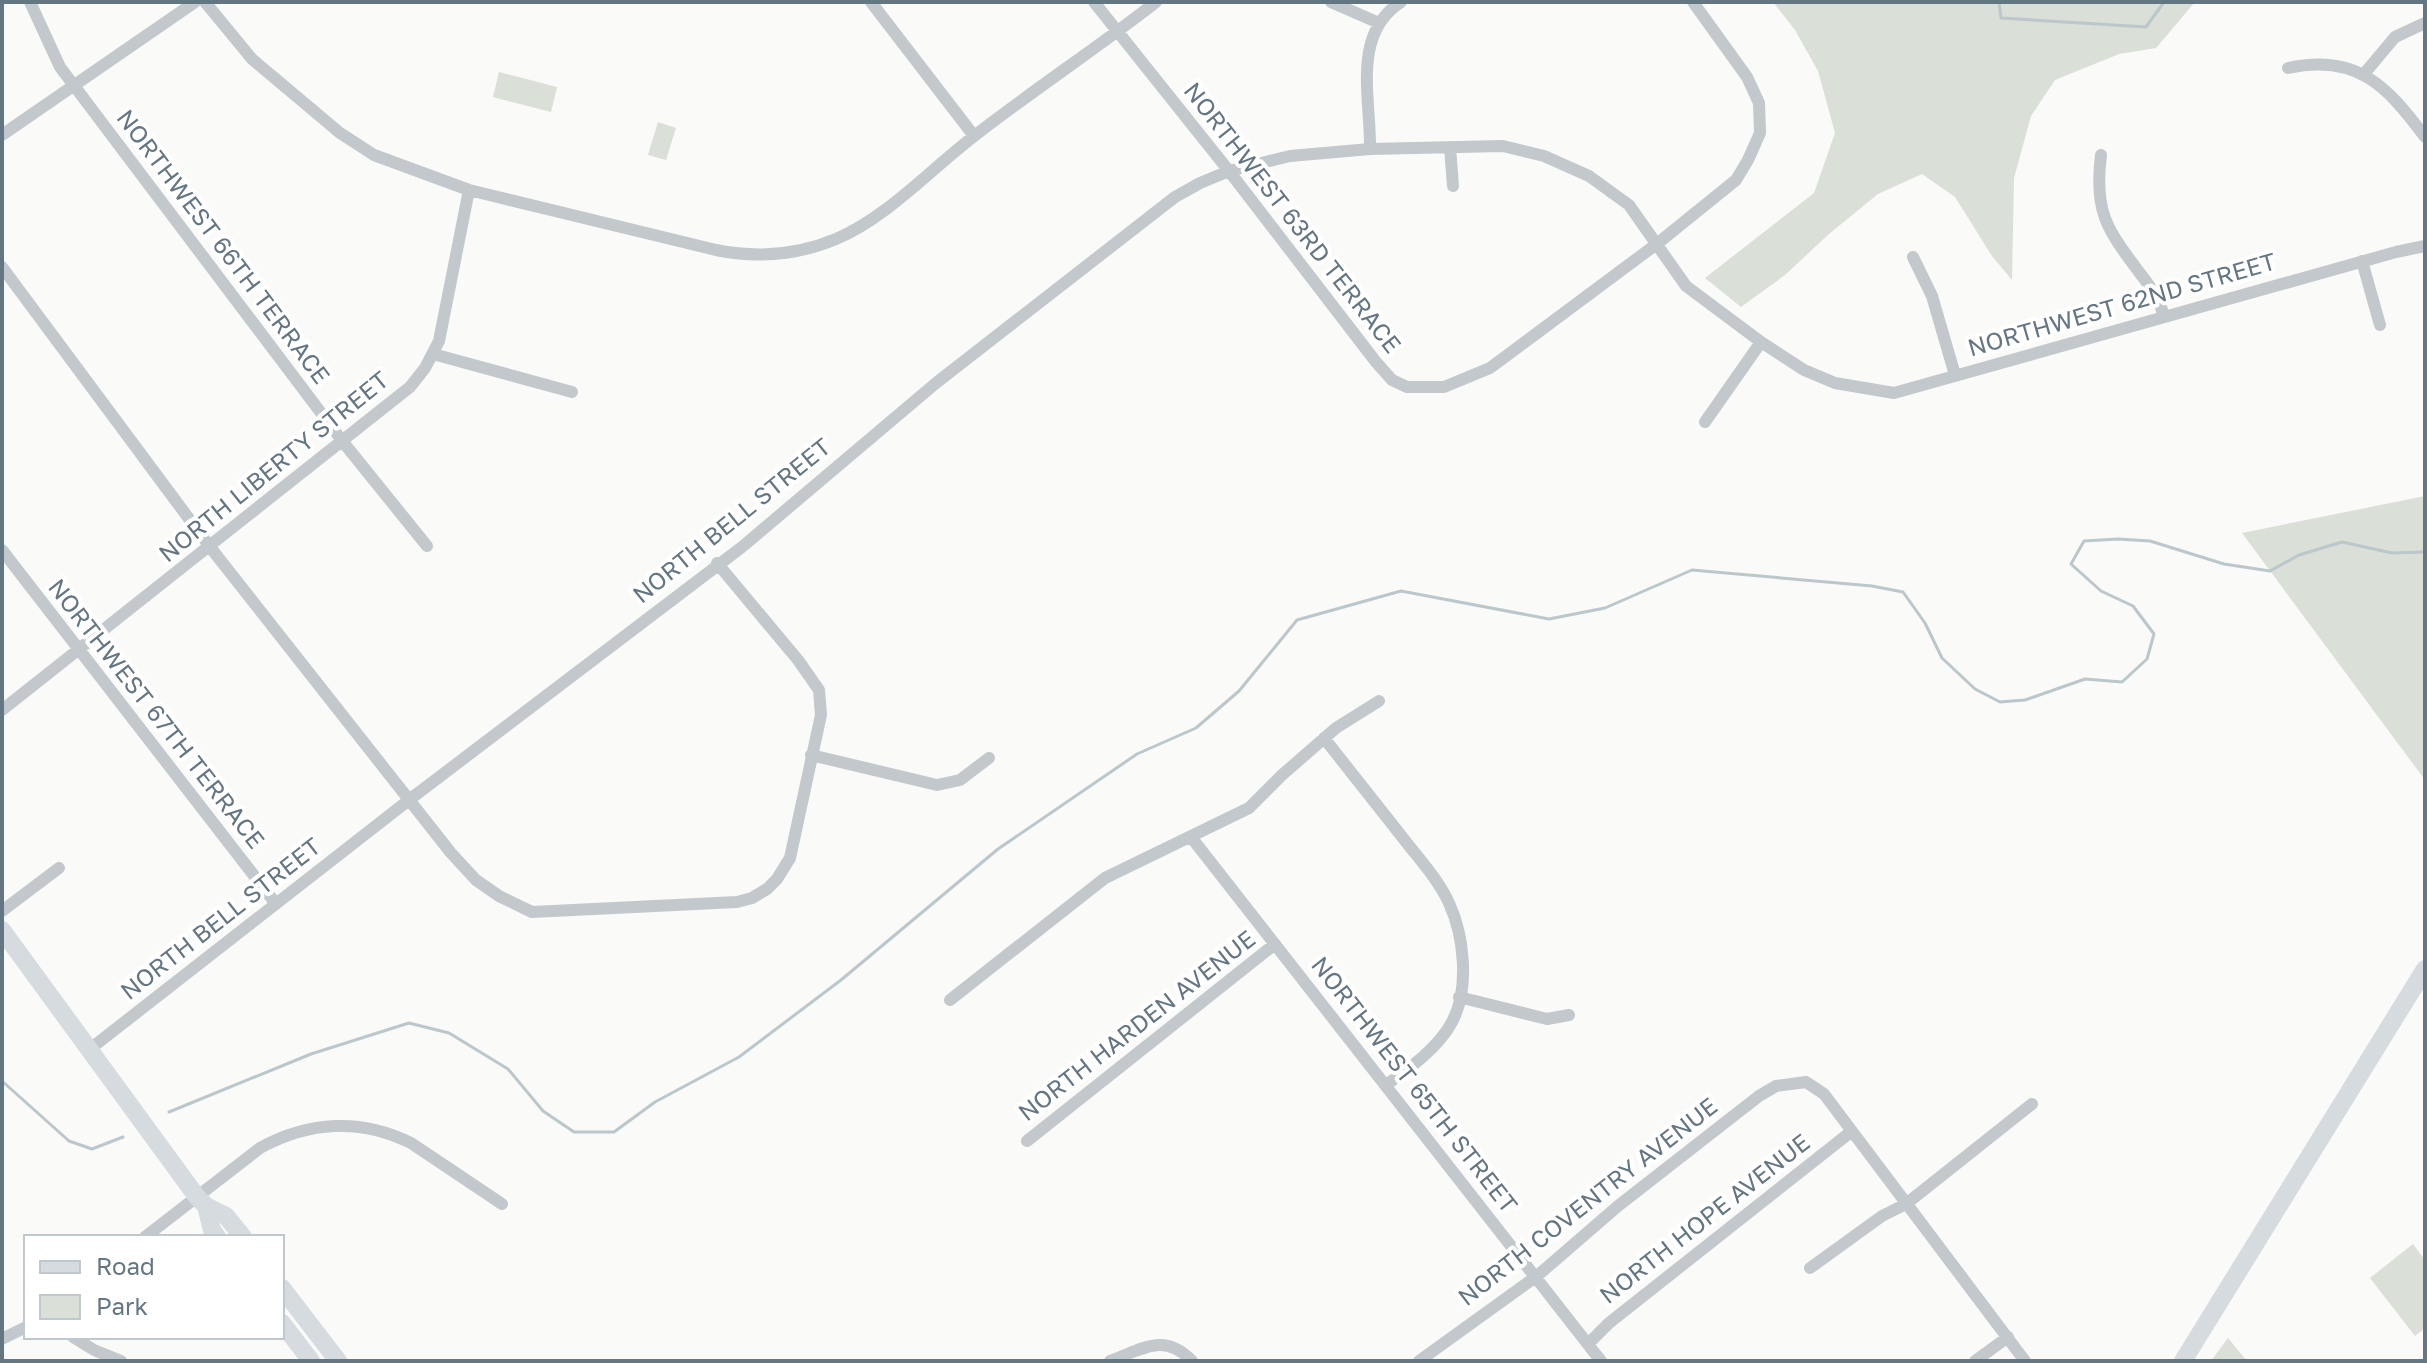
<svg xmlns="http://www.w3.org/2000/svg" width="2427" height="1363" font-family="'Golos Text',sans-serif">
	<rect width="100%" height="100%" fill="#fafaf8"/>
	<path fill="#dadfd7" d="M1773 2H2195L2156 48 2119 54 2055 80 2031 116 2014 178 2012 280 1992 256 1955 197 1922 174 1878 194 1829 234 1785 275 1741 307 1705 278 1814 193 1835 133 1818 71 1795 30Z
		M499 72 557 87 551 112 493 97Z
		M658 122 676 128 666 160 648 155Z
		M2425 496V780L2242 533Z
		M2413 1244 2425 1260V1328L2415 1336 2370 1278Z
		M2228 1338 2247 1361H2211Z"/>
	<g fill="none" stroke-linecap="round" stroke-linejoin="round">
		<path stroke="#bbc7cb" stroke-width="3" d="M1999 2 2001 18 2146 27 2164 2
			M2 1081 69 1141 92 1149 123 1137
			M169 1112 311 1054 409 1023 449 1033 508 1069 543 1111 574 1132H614L655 1102 739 1057 841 980 998 849 1137 754 1196 728 1239 691 1297 620 1401 591 1549 619 1605 608 1692 570 1872 586 1903 592 1925 623 1942 658 1975 689 2000 702 2025 700 2085 679 2122 682 2147 659 2154 634 2133 606 2101 591 2071 564 2084 541 2118 539 2150 541 2224 564 2270 571 2299 555 2342 542 2392 553 2425 552"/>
		<path stroke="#c3c8cc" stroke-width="12" d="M30 2 60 67 343 442 427 546
			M205 2 252 59 340 133 374 155 469 190 716 250C756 258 798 255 836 239 886 218 930 170 973 137 1033 90 1096 49 1156 2
			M871 2 974 136
			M1094 2 1229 171 1376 362 1392 380 1407 387H1444L1490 368 1658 243 1736 180 1748 160 1760 133 1759 103 1747 77 1693 2
			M1331 2 1379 23
			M2288 68C2357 53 2387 86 2425 137
			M2364 74 2395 37 2425 23
			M2 135 195 2
			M1450 147 1453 186
			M1370 149C1371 99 1351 34 1401 2
			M2101 155C2094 211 2106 228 2139 272 2150 286 2159 298 2164 316
			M1913 257 1932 296 1955 375
			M2362 261 2380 325
			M2 267 210 547 451 853 476 880 499 896 532 912 737 902 752 898 767 889 777 879 790 858 821 715 819 690 798 660 717 563
			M433 354 572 392
			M1705 422 1761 342
			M2 550 276 904
			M2 710 410 387 425 368 439 341 469 190
			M1324 738C1350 771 1377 805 1403 838 1419 859 1438 879 1449 903 1464 936 1470 988 1452 1022 1439 1047 1409 1069 1386 1085
			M811 755 937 785 960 780 989 758
			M1191 837 1601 1361
			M2 911 59 868
			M1459 997 1547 1019 1569 1015
			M950 1000 1105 878 1249 808 1282 775 1336 728 1379 701
			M90 1049 409 800 742 547 936 383 1175 197 1200 183 1229 171 1290 156 1370 149 1503 146 1544 156 1589 176 1629 205 1686 286 1761 342 1804 370 1835 383 1894 393 2396 252 2425 246
			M1027 1141 1275 944
			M145 1237 260 1148C309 1121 361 1118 411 1143L502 1204
			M1810 1268 1882 1216 1906 1204 2032 1104
			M73 1337 94 1350 121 1361
			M2 1339 26 1327
			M1588 1344 1609 1323 1852 1131
			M1110 1361C1143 1349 1164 1332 1192 1361
			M1419 1361 1537 1276 1618 1206 1759 1096 1776 1086 1806 1082 1824 1094 2025 1361
			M1975 1361 2008 1337"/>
		<path stroke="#d6dbdf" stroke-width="18" d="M2 930 197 1197 206 1206 226 1216 243 1237
			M206 1206 212 1230 217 1237
			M282 1288 338 1361
			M282 1323 311 1361
			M2183 1361 2425 969"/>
	</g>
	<g text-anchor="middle" stroke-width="8" stroke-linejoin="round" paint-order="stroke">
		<g font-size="24" fill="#657683" stroke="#fff">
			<text transform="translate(1292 218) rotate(52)" y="8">NORTHWEST 63RD TERRACE</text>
			<text transform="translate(223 247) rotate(53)" y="8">NORTHWEST 66TH TERRACE</text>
			<text transform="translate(2122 305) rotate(-16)" y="8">NORTHWEST 62ND STREET</text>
			<text transform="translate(274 467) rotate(-39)" y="8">NORTH LIBERTY STREET</text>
			<text transform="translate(732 521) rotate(-39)" y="8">NORTH BELL STREET</text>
			<text transform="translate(156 714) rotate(52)" y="8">NORTHWEST 67TH TERRACE</text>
			<text transform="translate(221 919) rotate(-38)" y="8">NORTH BELL STREET</text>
			<text transform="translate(1137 1026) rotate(-38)" y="8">NORTH HARDEN AVENUE</text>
			<text transform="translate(1414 1085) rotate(52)" y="8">NORTHWEST 65TH STREET</text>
			<text transform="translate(1588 1202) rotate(-38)" y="8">NORTH COVENTRY AVENUE</text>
			<text transform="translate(1705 1219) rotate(-38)" y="8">NORTH HOPE AVENUE</text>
		</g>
	</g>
	<rect width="2427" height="1363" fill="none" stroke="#657683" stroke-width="8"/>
	<rect x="24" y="1235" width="260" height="104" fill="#ffffff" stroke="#c1c8cd" stroke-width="2"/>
	<rect x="40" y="1261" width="40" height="12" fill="#d6dbdf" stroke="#c1c8cd" stroke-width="2"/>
	<text x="96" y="1275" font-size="24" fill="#657683">Road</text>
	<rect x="40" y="1295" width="40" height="24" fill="#dadfd7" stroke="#c1c8cd" stroke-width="2"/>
	<text x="96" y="1315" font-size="24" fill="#657683">Park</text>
</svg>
